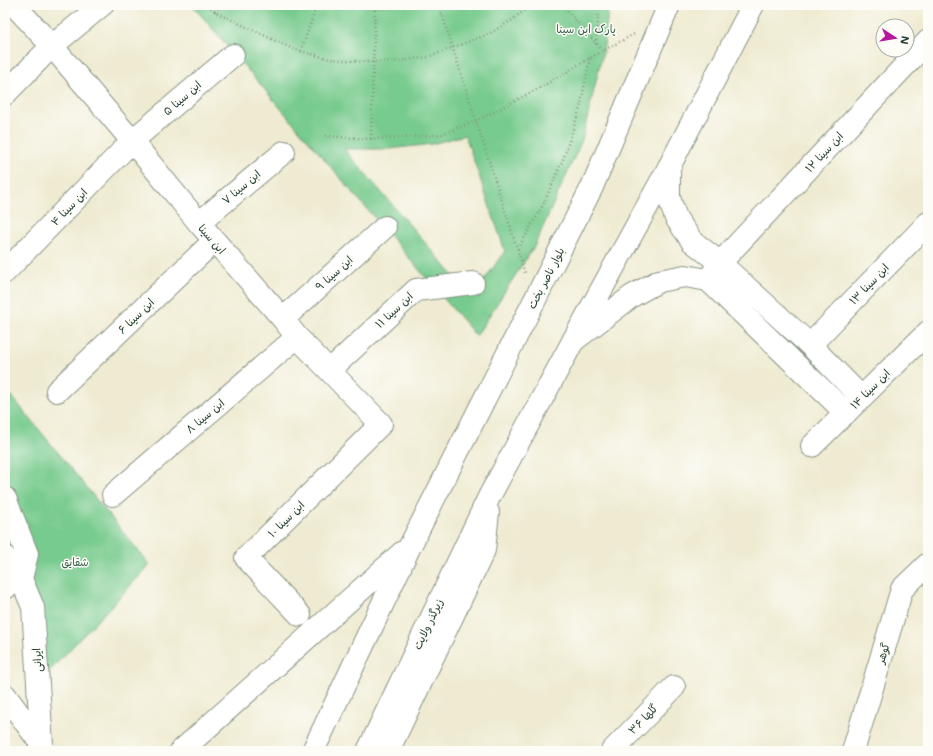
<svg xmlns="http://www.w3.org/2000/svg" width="933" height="756" font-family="Mali,'Playpen Sans Arabic',sans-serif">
	<rect width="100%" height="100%" fill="#fdfcf7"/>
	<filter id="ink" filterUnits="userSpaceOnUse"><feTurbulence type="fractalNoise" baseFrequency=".025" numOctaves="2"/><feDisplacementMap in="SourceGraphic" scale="8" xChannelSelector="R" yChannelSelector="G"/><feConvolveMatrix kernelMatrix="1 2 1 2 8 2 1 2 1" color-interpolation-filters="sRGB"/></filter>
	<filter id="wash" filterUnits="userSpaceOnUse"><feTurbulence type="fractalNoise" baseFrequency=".012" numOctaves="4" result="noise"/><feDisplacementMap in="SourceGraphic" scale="16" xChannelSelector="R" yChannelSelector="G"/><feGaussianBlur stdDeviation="0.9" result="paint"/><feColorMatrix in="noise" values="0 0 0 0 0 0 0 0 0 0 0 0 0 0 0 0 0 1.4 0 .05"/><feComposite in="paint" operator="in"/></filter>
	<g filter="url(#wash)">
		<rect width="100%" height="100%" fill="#efebd2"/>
		<path fill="#78cb8e" stroke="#4c8461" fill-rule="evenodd" d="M192 5H609L603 52 582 140 535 245 476 336ZM465 135 505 251 472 297 344 149H390L432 144Z
			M5 388 150 565 38 683 21 579 5 545Z"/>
	</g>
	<g filter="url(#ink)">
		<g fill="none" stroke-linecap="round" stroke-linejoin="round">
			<defs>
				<path id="minor" d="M14 5 52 46 132 141 199 223 283 319 297 337 381 424 246 558 300 615
					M5 94 52 46 102 5
					M669 167V198L676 218 692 241 720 263 810 345 862 398
					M199 223 284 152
					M5 272 132 141 233 55
					M708 280 720 263 928 41
					M283 319 385 227
					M573 341 632 296 659 281 685 276 708 280 846 413
					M810 345 928 223
					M330 370 416 290 473 283
					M57 391 214 241
					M812 446 928 332
					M113 495 297 337
					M5 498 27 554 21 579
					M5 557 7 562 21 579 33 607 42 745
					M5 588 21 579
					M5 695 42 745
					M612 751 674 687
					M853 751 902 589 928 564"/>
				<path id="major" d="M181 751 403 552
					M313 751 410 546 592 187 669 5
					M368 751 489 497 573 341 669 167 753 5
					M388 751 484 550 488 512"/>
			</defs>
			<use href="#minor" stroke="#879483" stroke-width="24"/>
			<use href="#major" stroke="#879483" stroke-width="24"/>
			<path stroke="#879483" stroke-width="2.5" stroke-dasharray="1 3" stroke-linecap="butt" d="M208 5 215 12 293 49 330 59 366 62 400 61 428 57 489 34 512 20 531 5
				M439 5 525 273
				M562 5 603 51
				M215 12 221 5
				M596 44 598 20 600 5
				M301 51 317 5
				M326 136 371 139 410 137 442 134 476 121 538 89 590 58 634 34
				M371 139 375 5
				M518 249 543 205 564 157 580 108 590 58"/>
			<use href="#minor" stroke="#fff" stroke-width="22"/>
			<use href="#major" stroke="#fff" stroke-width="22"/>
		</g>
	</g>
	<g text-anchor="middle" stroke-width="3" stroke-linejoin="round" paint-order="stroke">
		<g font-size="11" fill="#35604a" stroke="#fdfcf7">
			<text x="586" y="33">پارک ابن سینا</text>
			<text x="75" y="566">شقایق</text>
		</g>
		<g font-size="11" fill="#1f3d34" stroke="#fdfcf7">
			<text transform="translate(182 98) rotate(-41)" y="4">ابن سینا ۵</text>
			<text transform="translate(824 152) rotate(-47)" y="4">ابن سینا ۱۲</text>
			<text transform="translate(241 187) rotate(-40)" y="4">ابن سینا ۷</text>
			<text transform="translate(69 207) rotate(-46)" y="4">ابن سینا ۴</text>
			<text transform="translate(212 239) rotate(49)" y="4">ابن سینا</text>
			<text transform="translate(334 273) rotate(-42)" y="4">ابن سینا ۹</text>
			<text transform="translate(546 278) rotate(-63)" y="4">بلوار ناصر بخت</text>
			<text transform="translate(869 284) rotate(-46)" y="4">ابن سینا ۱۳</text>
			<text transform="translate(394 310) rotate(-43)" y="4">ابن سینا ۱۱</text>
			<text transform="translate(136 316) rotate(-44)" y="4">ابن سینا ۶</text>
			<text transform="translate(870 389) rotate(-45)" y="4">ابن سینا ۱۴</text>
			<text transform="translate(205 416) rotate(-40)" y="4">ابن سینا ۸</text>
			<text transform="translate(286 519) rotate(-45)" y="4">ابن سینا ۱۰</text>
			<text transform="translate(428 624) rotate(-65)" y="4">زیرگذر ولایت</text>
			<text transform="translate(883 653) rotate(-73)" y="4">گوهر</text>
			<text transform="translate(37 660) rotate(-94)" y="4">ایرانی</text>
			<text transform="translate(643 719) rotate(-46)" y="4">۳۶ گلها</text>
		</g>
	</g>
	<rect width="933" height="756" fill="none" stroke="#fdfcf7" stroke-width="20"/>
	<g transform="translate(895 38) rotate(102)"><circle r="19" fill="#fdfcf7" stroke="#a4b0a9"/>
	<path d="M0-3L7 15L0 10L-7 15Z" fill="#b5179e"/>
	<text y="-6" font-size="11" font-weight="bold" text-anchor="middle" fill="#1f3d34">N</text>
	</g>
</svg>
